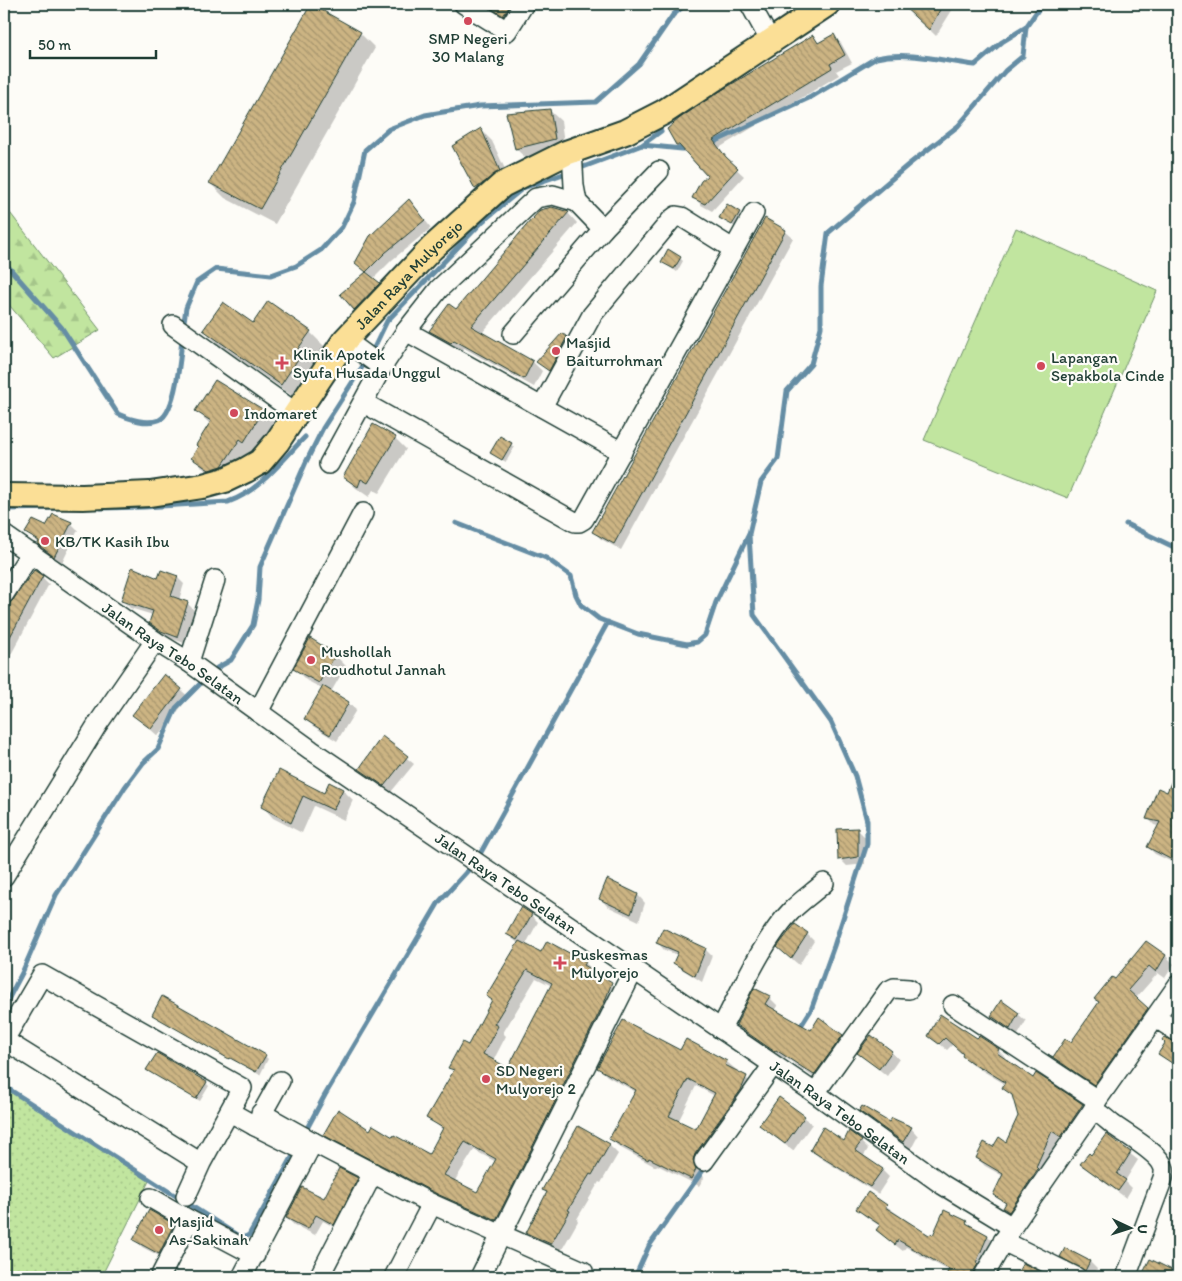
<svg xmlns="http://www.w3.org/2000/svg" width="1182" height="1281" font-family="Itim,sans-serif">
	<defs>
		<pattern id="grass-dots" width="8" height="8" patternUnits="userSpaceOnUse" patternTransform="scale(1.25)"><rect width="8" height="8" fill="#c1e59f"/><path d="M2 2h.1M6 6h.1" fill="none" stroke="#a5c58a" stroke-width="1.8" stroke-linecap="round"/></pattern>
		<pattern id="forest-firs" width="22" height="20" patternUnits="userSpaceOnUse" patternTransform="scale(1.25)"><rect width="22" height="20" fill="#c1e59f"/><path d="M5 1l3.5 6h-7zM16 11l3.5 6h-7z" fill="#a5c58a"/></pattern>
		<pattern id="building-back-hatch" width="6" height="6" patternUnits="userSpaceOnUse" patternTransform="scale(1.25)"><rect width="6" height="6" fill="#ccb483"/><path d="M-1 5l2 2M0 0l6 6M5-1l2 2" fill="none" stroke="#a5946c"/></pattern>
	</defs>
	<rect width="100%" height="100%" fill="#fdfcf7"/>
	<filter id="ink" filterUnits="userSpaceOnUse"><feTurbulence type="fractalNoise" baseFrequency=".02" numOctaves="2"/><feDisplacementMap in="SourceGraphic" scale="10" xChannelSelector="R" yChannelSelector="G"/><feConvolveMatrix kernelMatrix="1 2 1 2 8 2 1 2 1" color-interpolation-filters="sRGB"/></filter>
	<g filter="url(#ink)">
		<path fill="url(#grass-dots)" stroke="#70916a" d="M4 1087 149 1181 101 1277H4Z"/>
		<path fill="url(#forest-firs)" stroke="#70916a" d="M4 205 100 330 54 358 4 299Z"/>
		<path fill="#c1e59f" stroke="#70916a" d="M1016 228 1157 291 1068 498 924 440Z"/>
		<path fill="#0003" fill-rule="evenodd" d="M478 4H524L515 26Z
			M903 4H956L936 36Z
			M311 5 360 33 375 48 275 224 225 198 210 183Z
			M833 36 841 43 852 63 836 71 839 75 719 148 731 164 744 176 712 211 701 205 694 197 708 176 687 152H684L677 145 813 37 820 44Z
			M549 110 561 121 565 150 528 160 516 149 507 114Z
			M481 130 492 141 511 182 487 199 476 188Z
			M416 208 431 228 392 260 373 279 386 291 362 316 341 294 366 272 357 263Z
			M552 208 568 213 577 223 482 333 533 362 542 371 534 387 464 348 461 352 440 340 431 331 457 310Z
			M739 213 742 216 735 227 721 217Z
			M765 220 785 231 793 238 621 550 601 539 594 532Z
			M680 258 683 261 677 272 663 262Z
			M253 324 310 332 325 347 310 368 314 372 297 399 219 345 204 330Z
			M566 338 574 345 556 377 538 362Z
			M197 411H263L278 426 237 481 208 473 193 458 210 424Z
			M395 438 406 449 379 493 373 490 369 497 356 488 344 477Z
			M511 444 514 448 506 462 495 456Z
			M71 523 78 530 62 563 49 553 27 533Z
			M42 577 49 584 7 662 4 660V609Z
			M177 577 184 584 179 600 188 604 195 611 184 643 170 638 158 630 151 623 153 615 130 608 122 600 159 579Z
			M335 655 346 666 331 692 348 703 356 710 337 741 313 726 306 719 323 689 306 680 295 669Z
			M164 676 189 697 158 736 134 715Z
			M382 738 414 764 391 792 368 776 360 769Z
			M1178 768V831L1154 825 1148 818 1168 794Z
			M280 771 325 794 330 784 343 790 353 800 344 820 314 806 302 833 273 818 263 807Z
			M858 830 865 837V864L847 866 840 859Z
			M1155 835 1178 841V869L1172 862 1155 854 1148 847Z
			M638 895 645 903 639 921 607 906 600 898Z
			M531 915 538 922 525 946 542 954 585 963 620 992 505 1228 447 1202 334 1143 325 1135 371 1131 430 1156 443 1130 428 1117 454 1072 450 1067 469 1047 493 1001 487 996 519 944 507 934ZM536 978 552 986 509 1069 493 1061 506 1036 503 1033ZM474 1150 496 1162 478 1194 454 1182Z
			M807 934 814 941 799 965 786 954Z
			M658 943 705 949 712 956 702 982 682 969 675 962 678 955 664 950Z
			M1146 943 1166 956 1174 964 1165 978 1158 973 1136 998 1155 1016 1102 1092 1054 1059 1066 1040 1072 1044 1115 981Z
			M769 997 778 1006 775 1011 812 1032 842 1036 851 1045 823 1084 786 1058 785 1060 746 1034 737 1025Z
			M153 1014 265 1056 268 1059 260 1075Z
			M1018 1014 1026 1021 1018 1035 1000 1023 992 1016Z
			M930 1036 978 1040 998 1050 1006 1058 1005 1060 1033 1080 1036 1075 1082 1105 1090 1113 1069 1144 1060 1137 1043 1176 1012 1216 1005 1208 1007 1205 995 1195 1003 1176 985 1166 977 1158 993 1148 1006 1144 1019 1116 1014 1097 1003 1088 1005 1084 971 1064 953 1044 947 1050Z
			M871 1037 899 1059 887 1076 859 1053Z
			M1165 1038 1178 1044V1068L1160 1053 1167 1043Z
			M687 1040 727 1062 754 1085 700 1169 704 1178 699 1186 657 1165 656 1167 619 1147 611 1139 636 1092 607 1076 599 1068 681 1051ZM696 1086 715 1096 696 1130 678 1122Z
			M147 1070 206 1083 209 1086 200 1101Z
			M779 1098 812 1124 793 1151 760 1125Z
			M861 1111 890 1124 911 1128 918 1136 911 1149 868 1118Z
			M1106 1135 1138 1160 1125 1181 1132 1188 1126 1198 1089 1171 1082 1164 1091 1157Z
			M861 1142 868 1149 863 1157 882 1170 889 1177 878 1194 819 1157 812 1150 844 1143Z
			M609 1145 618 1154 601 1183 599 1182 577 1219 578 1221 560 1253 537 1241 528 1232 547 1193 544 1189Z
			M357 1179 364 1186 341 1231 323 1221 315 1235 294 1225 287 1218 325 1200Z
			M869 1194 930 1237H934L966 1222 971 1227 988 1236 995 1243 981 1277H951L948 1274 949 1271 906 1247 903 1251 885 1237 880 1226 865 1216 858 1209Z
			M150 1212 173 1225 181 1233 167 1260 142 1247 135 1239Z
			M1066 1249 1090 1262 1097 1269 1093 1277 1069 1264 1062 1256Z"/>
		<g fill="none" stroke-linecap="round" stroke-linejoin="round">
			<path stroke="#658da4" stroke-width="5" d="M710 144 811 97 876 58C908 51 943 61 975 65L1002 42 1026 27 1042 4
				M642 145 661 131
				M578 169 642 145 682 149 690 148
				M4 262 62 328 118 414C130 419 146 425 159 420 176 413 181 353 182 336
				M183 328 186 308 197 282 216 269 271 275 296 266 321 250 342 227 354 202 365 150 389 129 425 115 480 106 596 102 639 64 673 15 686 4
				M371 354 387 321 483 221 523 188 569 172
				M101 508 144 507 228 502C259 492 283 459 305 437
				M4 509 55 508
				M456 523 546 558 571 576 576 595 581 605 599 619 638 634 687 644 697 642 705 635 716 602 749 534 761 482 778 459 787 391 811 364 821 327V286L828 233 908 165 958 126 1005 71 1023 56 1026 27
				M1126 524 1178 549
				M749 535 754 615 831 722 855 776 867 821V844L834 946 811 1010 799 1029
				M211 673 217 668 231 660 253 625 258 600 260 567 306 462 323 428 366 361
				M480 854 608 622
				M4 1007 22 973 56 895 125 787 143 763 158 749 176 708 205 679
				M4 1086 240 1237H245L249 1235 294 1154
				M305 1132 325 1095 439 902 471 867
				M635 1277 649 1246 706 1166"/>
		</g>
		<path fill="url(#building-back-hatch)" stroke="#1f3d34" fill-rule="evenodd" d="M311 4 361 32 260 209 209 183Z
			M485 4H511L503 16Z
			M901 4H943L929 30Z
			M834 34 845 55 830 64 832 68 713 140 726 157 738 168 705 204 692 198 701 181 707 176 679 145H676L667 129 680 118 712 96 813 35 818 43Z
			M550 109 555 139 515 149 506 113Z
			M481 128 500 171 475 189 452 146Z
			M409 199 425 220 385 253 366 272 355 263 370 236Z
			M727 204 740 212 732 225 719 218Z
			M552 207 569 212 471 326 533 361 524 379 454 340 451 343 429 331 449 304 456 309 531 220 534 219 533 218 540 210Z
			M765 218 786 230 614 544 592 532Z
			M668 249 681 257 674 269 661 262Z
			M366 272 380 283 354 310 340 294Z
			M268 301 311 331 295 353 300 356 281 385 203 330 223 302 253 323Z
			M562 333 567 337 549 371 536 362Z
			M215 380 264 410 244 442 240 439 222 466 209 470 191 458 198 447 196 445 211 421 195 411Z
			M373 424 396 437 368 483 361 479 358 487 343 477Z
			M500 436 512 443 502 460 490 453Z
			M53 514 72 522 54 557 40 546 38 544 39 541 25 533 33 520 46 526Z
			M132 567 158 578 161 570 178 576 171 596 188 602 177 637 161 631 149 623 153 611 121 601Z
			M34 570 43 576 4 648V605L9 604 13 600Z
			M310 638 336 654 319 683 293 669Z
			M164 674 182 689 151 729 132 715Z
			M323 686 349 702 330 735 304 719Z
			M382 736 408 756 384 786 359 769Z
			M1178 766V863L1147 847 1160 822 1146 819 1158 788 1167 792Z
			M279 770 324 793 329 782 343 789 333 810 303 796 291 823 261 807Z
			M858 828V857L838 860 837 829Z
			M607 879 638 894 631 914 599 899Z
			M521 907 532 914 517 940 506 934Z
			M795 924 808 933 791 959 777 947Z
			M663 928 706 948 695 976 673 963 678 952 656 943Z
			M519 941 541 952 547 941 586 962 584 965 612 982 605 1001 496 1220 437 1194 323 1135 338 1109 370 1130 373 1125 393 1137 394 1135 429 1154 443 1128 426 1118 454 1070 448 1068 462 1042 468 1045 492 1000 486 996ZM527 970 552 983 508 1068 483 1054 498 1026 494 1024ZM465 1142 496 1159 477 1192 444 1175Z
			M1146 941 1166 955 1156 972 1149 966 1128 990 1148 1008 1094 1085 1048 1054 1053 1057 1065 1039 1071 1042 1099 1002 1094 999 1112 977 1115 979Z
			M754 988 770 996 765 1004 811 1030 819 1017 843 1035 814 1075 776 1050 775 1052 736 1025Z
			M162 996 266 1055 256 1072 230 1058 229 1059 152 1015Z
			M1001 1000 1019 1013 1010 1029 991 1016Z
			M940 1014 977 1038 979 1036 999 1049 997 1053 1033 1078 1036 1073 1083 1104 1061 1137 1052 1131 1036 1167 1038 1169 1009 1212 1003 1208 1006 1203 993 1195 1003 1174 976 1158 984 1142 993 1147 999 1137 1006 1142 1018 1116 1012 1095 1002 1088 1005 1082 982 1068 981 1069 962 1056 963 1054 945 1038 939 1044 928 1036Z
			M623 1020 680 1050 686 1039 727 1061 725 1065 747 1076 741 1090 695 1154 693 1160 696 1169 691 1179 649 1158 648 1160 609 1139 636 1090 597 1068ZM688 1079 715 1093 696 1129 669 1116Z
			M871 1035 892 1051 879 1069 857 1053Z
			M1164 1037 1178 1043V1067L1158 1054 1165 1043 1162 1040Z
			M157 1053 207 1082 196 1099 146 1070Z
			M779 1097 805 1116 785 1144 759 1125Z
			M862 1106 889 1122 892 1118 912 1127 903 1142 859 1111Z
			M578 1126 610 1144 592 1175 590 1174 568 1210 570 1211 551 1244 526 1233 547 1192 542 1190Z
			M823 1127 844 1141 849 1131 862 1141 855 1150 883 1169 870 1187 810 1150Z
			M1106 1134 1131 1152 1117 1174 1126 1180 1118 1191 1080 1164 1089 1153 1091 1155Z
			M339 1168 358 1178 334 1225 316 1215 308 1229 286 1218 302 1187 324 1198Z
			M868 1192 887 1205 885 1207 929 1235 930 1234 933 1235 944 1210 967 1221 966 1223 988 1235 976 1263 978 1264 970 1277H945L949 1269 898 1240 895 1245 876 1230 880 1225 856 1209Z
			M149 1210 174 1224 159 1254 133 1240Z
			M1065 1248 1090 1261 1085 1271 1060 1257Z
			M1150 1259 1178 1273V1277H1141Z
			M1023 1263 1051 1277H1015Z"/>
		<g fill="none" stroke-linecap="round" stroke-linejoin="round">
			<defs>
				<g id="minor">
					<path d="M464 4 507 31 524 4"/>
					<path d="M750 4 771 42"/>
					<path d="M572 150 574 186 577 202 603 229"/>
					<path d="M173 325 296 413"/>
					<path d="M406 331 622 452"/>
					<path d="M513 334 603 229 659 171"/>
					<path d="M345 340 382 367"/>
					<path d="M364 403 575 522H579L584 519 754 213"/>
					<path d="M542 407 592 315 672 219 676 216 682 217 733 249"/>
					<path d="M329 464 382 367 406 331 439 289 536 198 553 195 577 202"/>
					<path id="s1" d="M4 535 155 641 189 662 311 750 815 1093 943 1185 1012 1227"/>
					<path d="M4 594 31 553"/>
					<path d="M189 662 215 580"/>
					<path d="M258 712 363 513"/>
					<path d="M4 876 97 725 155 641"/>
					<path d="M953 1005 1097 1100"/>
					<path d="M1156 1018 1178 1032"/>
					<path d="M721 1029C741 991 762 941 792 910 802 900 814 892 824 883"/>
					<path d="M815 1093 888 991 894 988 909 989"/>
					<path d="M1093 1110C1101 1114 1105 1118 1112 1124 1125 1134 1158 1152 1163 1166 1165 1170 1164 1174 1163 1178L1126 1277"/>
					<path d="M230 1112 255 1126 280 1081"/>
					<path d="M261 1113 313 1142 432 1204 583 1271 580 1277"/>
					<path d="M255 1126 297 1147"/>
					<path d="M704 1161 773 1065"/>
					<path d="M186 1196 201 1163 242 1088 42 975 4 1040 201 1163"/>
					<path d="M151 1198 189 1220"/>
					<path d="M1003 1241 1076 1277"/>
					<path d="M160 1277 189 1220 255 1255"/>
					<path d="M242 1277 313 1142"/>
					<path d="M319 1277 373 1173"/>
					<path d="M394 1277 432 1204"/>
					<path d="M480 1277 634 969"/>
					<path d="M983 1277 1012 1227 1093 1110 1097 1100 1178 985"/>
				</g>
				<g id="major">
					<path id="s2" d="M4 496 83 497 150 494 203 486 225 480 246 470 260 462 277 442 345 340 432 248 502 185 566 153 625 132 664 112 827 4"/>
				</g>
			</defs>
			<use href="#minor" stroke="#1f3d34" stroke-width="22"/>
			<use href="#major" stroke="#1f3d34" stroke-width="28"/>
			<use href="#minor" stroke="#fdfcf7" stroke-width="19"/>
			<use href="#major" stroke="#fbdf96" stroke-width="24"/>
		</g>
	</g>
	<g fill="#d1495b" stroke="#fdfcf7" stroke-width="2">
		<circle cx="468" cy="21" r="5"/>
		<circle cx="556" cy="351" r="5"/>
		<path d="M279.5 355.5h5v5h5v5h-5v5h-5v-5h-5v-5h5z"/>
		<circle cx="1041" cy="366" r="5"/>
		<circle cx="234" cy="413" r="5"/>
		<circle cx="45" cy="541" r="5"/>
		<circle cx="311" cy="660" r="5"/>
		<path d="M557.5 955.5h5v5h5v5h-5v5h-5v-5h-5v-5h5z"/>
		<circle cx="486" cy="1079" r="5"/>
		<circle cx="159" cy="1230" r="5"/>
	</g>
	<g text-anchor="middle" stroke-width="4.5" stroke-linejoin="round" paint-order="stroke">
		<g font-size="16" fill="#1f3d34" stroke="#fdfcf7" text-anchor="start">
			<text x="468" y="44" text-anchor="middle">SMP Negeri<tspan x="468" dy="18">30 Malang</tspan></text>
			<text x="566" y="348">Masjid<tspan x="566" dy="18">Baiturrohman</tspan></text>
			<text x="293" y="360">Klinik Apotek<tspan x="293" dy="18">Syufa Husada Unggul</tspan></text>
			<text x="1051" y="363">Lapangan<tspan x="1051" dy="18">Sepakbola Cinde</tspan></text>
			<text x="244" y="419">Indomaret</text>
			<text x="55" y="547">KB/TK Kasih Ibu</text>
			<text x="321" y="657">Mushollah<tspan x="321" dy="18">Roudhotul Jannah</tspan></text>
			<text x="571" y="960">Puskesmas<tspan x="571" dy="18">Mulyorejo</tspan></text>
			<text x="496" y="1076">SD Negeri<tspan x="496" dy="18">Mulyorejo 2</tspan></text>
			<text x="169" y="1227">Masjid<tspan x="169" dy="18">As-Sakinah</tspan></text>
		</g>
		<g font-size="16" fill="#1f3d34" stroke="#fdfcf7">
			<text dy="6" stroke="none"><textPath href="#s2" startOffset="502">Jalan Raya Mulyorejo</textPath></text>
			<text dy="6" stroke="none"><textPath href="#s1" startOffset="206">Jalan Raya Tebo Selatan</textPath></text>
			<text dy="6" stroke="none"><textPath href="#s1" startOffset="611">Jalan Raya Tebo Selatan</textPath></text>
			<text dy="6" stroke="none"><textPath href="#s1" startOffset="1016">Jalan Raya Tebo Selatan</textPath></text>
		</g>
	</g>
	<rect width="1182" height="1281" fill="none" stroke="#fdfcf7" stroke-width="20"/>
	<rect x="10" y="10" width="1162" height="1261" fill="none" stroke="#1f3d34" stroke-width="2" filter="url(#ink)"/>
	<g transform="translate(1130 1228) rotate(94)" stroke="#fdfcf7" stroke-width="4" paint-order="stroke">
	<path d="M0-4L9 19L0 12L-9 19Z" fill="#1f3d34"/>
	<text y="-8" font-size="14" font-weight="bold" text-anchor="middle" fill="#1f3d34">U</text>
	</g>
	<path d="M30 50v8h126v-8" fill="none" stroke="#1f3d34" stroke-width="2.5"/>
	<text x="38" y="50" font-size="15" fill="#1f3d34" stroke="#fdfcf7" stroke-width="4" paint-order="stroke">50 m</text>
</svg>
